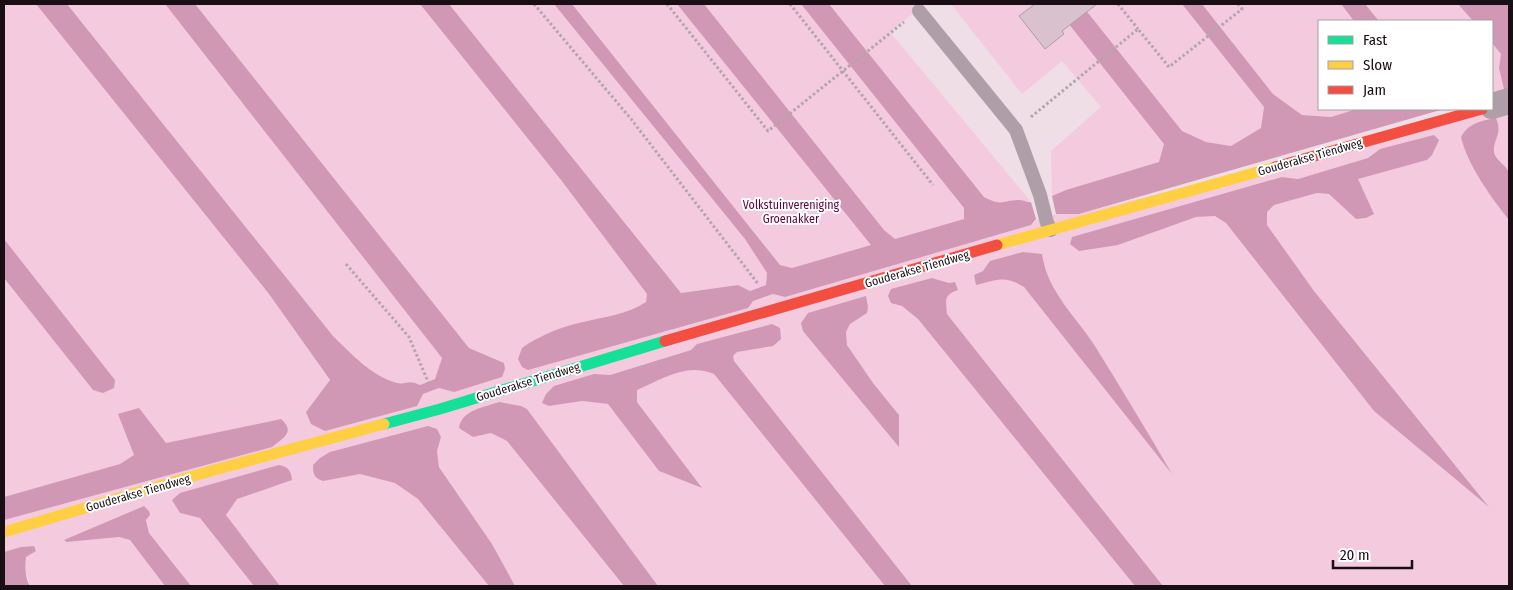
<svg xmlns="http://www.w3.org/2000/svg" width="1513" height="590" font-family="'Fira Sans Condensed',sans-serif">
	<rect width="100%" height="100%" fill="#f0dee7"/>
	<path fill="#f3cade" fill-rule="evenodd" d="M4 4H36L269 294 330 381 306 412 423 394 439 388 454 392 495 359 469 348 195 4H420L561 180 647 294 646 302C629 314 602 318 582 322L753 301 773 294 785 297 1031 225C1042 212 1063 214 1079 214L1492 109V43L1501 54 1499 68 1509 91V173C1505 168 1496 160 1495 153 1491 137 1504 137 1496 118L1485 120 1499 206 1509 220V586H1163L947 314 945 300 950 293 949 283 932 278 902 306 918 319 1135 586H912L733 361V356L737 352 746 349 761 348 691 350 610 375 594 374 549 406 582 401 608 404 659 471 701 488 637 402V389C662 379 687 362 714 374L885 586H658L527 409 473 437 491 433 507 441 624 586H515L492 544 439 466 437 451 441 437 323 480 360 474 395 482 418 499 489 586H280L226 516 236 499 292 480 180 513 200 518 254 586H191L149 533 144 506 65 540 67 542 119 537 130 540 165 586H30L26 572V557L36 550 34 546 21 547 4 552V520L281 419 166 443 134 455 120 464 4 497V278L93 390 115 380 4 239ZM1380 149 1427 160 1357 179 1373 214 1366 218 1356 219 1329 194 1317 193 1274 205 1267 212V225L1314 291 1487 504 1374 411 1226 223 1215 216 1196 217 1118 245 1070 244 1282 177 1298 179 1368 158ZM1042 254 1044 264 1053 289 1094 344 1169 470 1024 287C1005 275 997 279 977 284L974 275 983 271ZM808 313H867L850 323 846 332 847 345 873 383 899 415Z
		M67 4H165L442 358 435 379 420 385C408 379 406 385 397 383 370 376 353 354 333 336Z
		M449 4H554L745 239 767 273 766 285 750 291 738 285 681 293Z
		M572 4H677L872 245 792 268 780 265Z
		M704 4H801L964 208V219L895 239 884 230Z
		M829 4H925L890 32 1031 202C1027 203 1024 200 1019 200 1002 200 1003 207 984 197Z
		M951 4H1053L1165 144 1160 162 1066 190 1052 196 1051 151 1101 107 1062 61 1022 94Z
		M1081 4H1182L1264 107 1261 128 1231 146 1206 142 1182 131Z
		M1202 4H1341L1354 21H1319V109H1357L1331 117 1302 115 1273 94Z
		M1365 4H1458L1473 21H1379Z"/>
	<path fill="#d098b5" d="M36 4H67L333 336C352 354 371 376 397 383 406 385 408 379 420 385L435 379 442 358 165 4H195L469 348 504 363 505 369 502 377 454 392 439 388 423 394 417 406 325 431 311 424 306 412 330 380 269 294Z
		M420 4H449L681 293 738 285 750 291 766 285 767 273 745 239 554 4H572L780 265 792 268 871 245 677 4H704L884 230 895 239 964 219V208L801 4H829L984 197C1003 207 1002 200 1019 200 1024 200 1027 203 1031 202L1036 219 1031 225 785 297 773 294 753 301 748 308 528 370 522 367 518 359 522 348C540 335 561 327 583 322 603 317 629 314 646 302L647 294 561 180Z
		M1053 4H1081L1182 131 1206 142 1231 146 1261 128 1264 107 1182 4H1202L1273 94 1302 115 1331 117 1357 109H1444L1079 214H1056L1052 196 1066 190 1159 162 1164 144Z
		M1341 4H1365L1379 21H1354Z
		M1458 4H1509V91L1504 89 1499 68 1501 54 1492 43V21H1473Z
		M1496 118C1504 136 1490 141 1495 155 1497 161 1507 166 1509 173 1511 179 1509 211 1509 220 1491 197 1468 166 1461 137 1469 123 1480 121 1496 118Z
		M1434 135 1439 140 1432 155 1427 160 1358 179 1374 214 1366 218 1356 219 1329 194 1317 193 1274 205 1267 212V225L1314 291 1489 507 1374 411 1226 223 1215 216 1196 217 1118 245 1079 251 1070 244 1072 237 1282 177 1298 179 1368 158 1380 149Z
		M4 239 115 380 114 388 103 393 93 390 4 278Z
		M1023 252 1042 254C1048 293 1075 315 1095 346 1121 388 1147 431 1172 474L1024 287C1005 275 997 280 976 285L974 275 983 271 990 261Z
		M932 278 949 283 955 282 958 290C943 295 946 301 947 314L1163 586H1135L918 319 902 306 891 303 888 296 891 289Z
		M866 296 868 307 867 313 850 324 846 332 847 345 873 383 899 415V447L803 331 801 323 808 313Z
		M772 324 780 328 781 339 773 346 737 352 733 356 734 361 912 586H885L714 374C687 362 662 379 637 390V402L702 488 659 471 608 404 582 401 549 406 542 403 546 394 554 386 594 374 610 375 691 350 697 344Z
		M499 402 521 406 527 409 658 586H624L507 441 491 433 473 437 459 428C461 410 485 407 499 402Z
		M139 408 166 443 281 419C296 432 283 438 272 447L4 520V497L120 464 134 455 118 414Z
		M428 426 437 429 441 437 437 451 439 467 492 544 515 586H489L418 499 395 483 360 474 323 481C314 478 313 474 313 465L320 458 330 452Z
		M279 465C288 467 291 470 292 480L237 499 226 515 280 586H254L200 518 180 513 172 500 180 493Z
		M144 506 149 511 150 515 146 520 149 533 191 586H165L130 540 119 537 67 542 64 540Z
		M34 546 36 551 26 557C25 567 25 578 30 586H4V552L21 547Z"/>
	<path fill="#d9c2ce" stroke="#ac9ea4" d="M1035 4H1097L1062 31 1064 34 1045 49 1019 16Z"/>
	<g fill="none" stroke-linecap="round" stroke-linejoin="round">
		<path stroke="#b4a5ac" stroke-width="3" stroke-dasharray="2.5 2.5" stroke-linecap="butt" d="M534 4 631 119 759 285
			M667 4 768 131 904 22
			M790 4 933 185
			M1118 4 1138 29
			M1031 117 1138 29 1169 67 1242 9 1238 4
			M346 264 409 337 429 384"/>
		<path stroke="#af9ea7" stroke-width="14" d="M919 11 1016 130 1040 195 1047 223 1051 230"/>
		<path stroke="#af9ea7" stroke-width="26" d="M1492 106 1509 101"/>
		<path stroke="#16e098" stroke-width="11" d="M384 424 440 409 665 341"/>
		<path stroke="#ffcf43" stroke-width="11" d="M997 245 1275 167
			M4 532 207 472 384 424"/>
		<path stroke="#f24e42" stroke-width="11" d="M1275 167 1482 109
			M665 341 997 245"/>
	</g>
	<g text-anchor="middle" stroke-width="4" stroke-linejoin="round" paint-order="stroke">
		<g font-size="12" fill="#190e14" stroke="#fff">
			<text transform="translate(1310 157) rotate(-16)" y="4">Gouderakse Tiendweg</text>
			<text transform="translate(917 269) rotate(-16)" y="4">Gouderakse Tiendweg</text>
			<text transform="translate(528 382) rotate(-17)" y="4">Gouderakse Tiendweg</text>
			<text transform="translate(138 493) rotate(-16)" y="4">Gouderakse Tiendweg</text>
		</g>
		<g font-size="12" fill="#5f033f" stroke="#fff">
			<text x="791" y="209">Volkstuinvereniging<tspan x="791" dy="14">Groenakker</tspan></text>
		</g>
	</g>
	<rect width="1513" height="590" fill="none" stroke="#190e14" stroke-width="10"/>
	<rect x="1318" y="20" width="175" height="90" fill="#ffffff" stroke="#a39fa1"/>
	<rect x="1328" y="36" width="25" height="8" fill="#16e098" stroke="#a39fa1"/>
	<text x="1363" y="45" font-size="15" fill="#190e14">Fast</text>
	<rect x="1328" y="61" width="25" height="8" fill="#ffcf43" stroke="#a39fa1"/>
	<text x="1363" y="70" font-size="15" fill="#190e14">Slow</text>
	<rect x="1328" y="86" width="25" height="8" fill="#f24e42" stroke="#a39fa1"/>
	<text x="1363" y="95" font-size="15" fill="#190e14">Jam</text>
	<path d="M1333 560v8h79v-8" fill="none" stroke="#190e14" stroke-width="2.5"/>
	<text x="1340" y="560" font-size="15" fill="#190e14" stroke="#ffffff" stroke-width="4" paint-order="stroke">20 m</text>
</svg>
